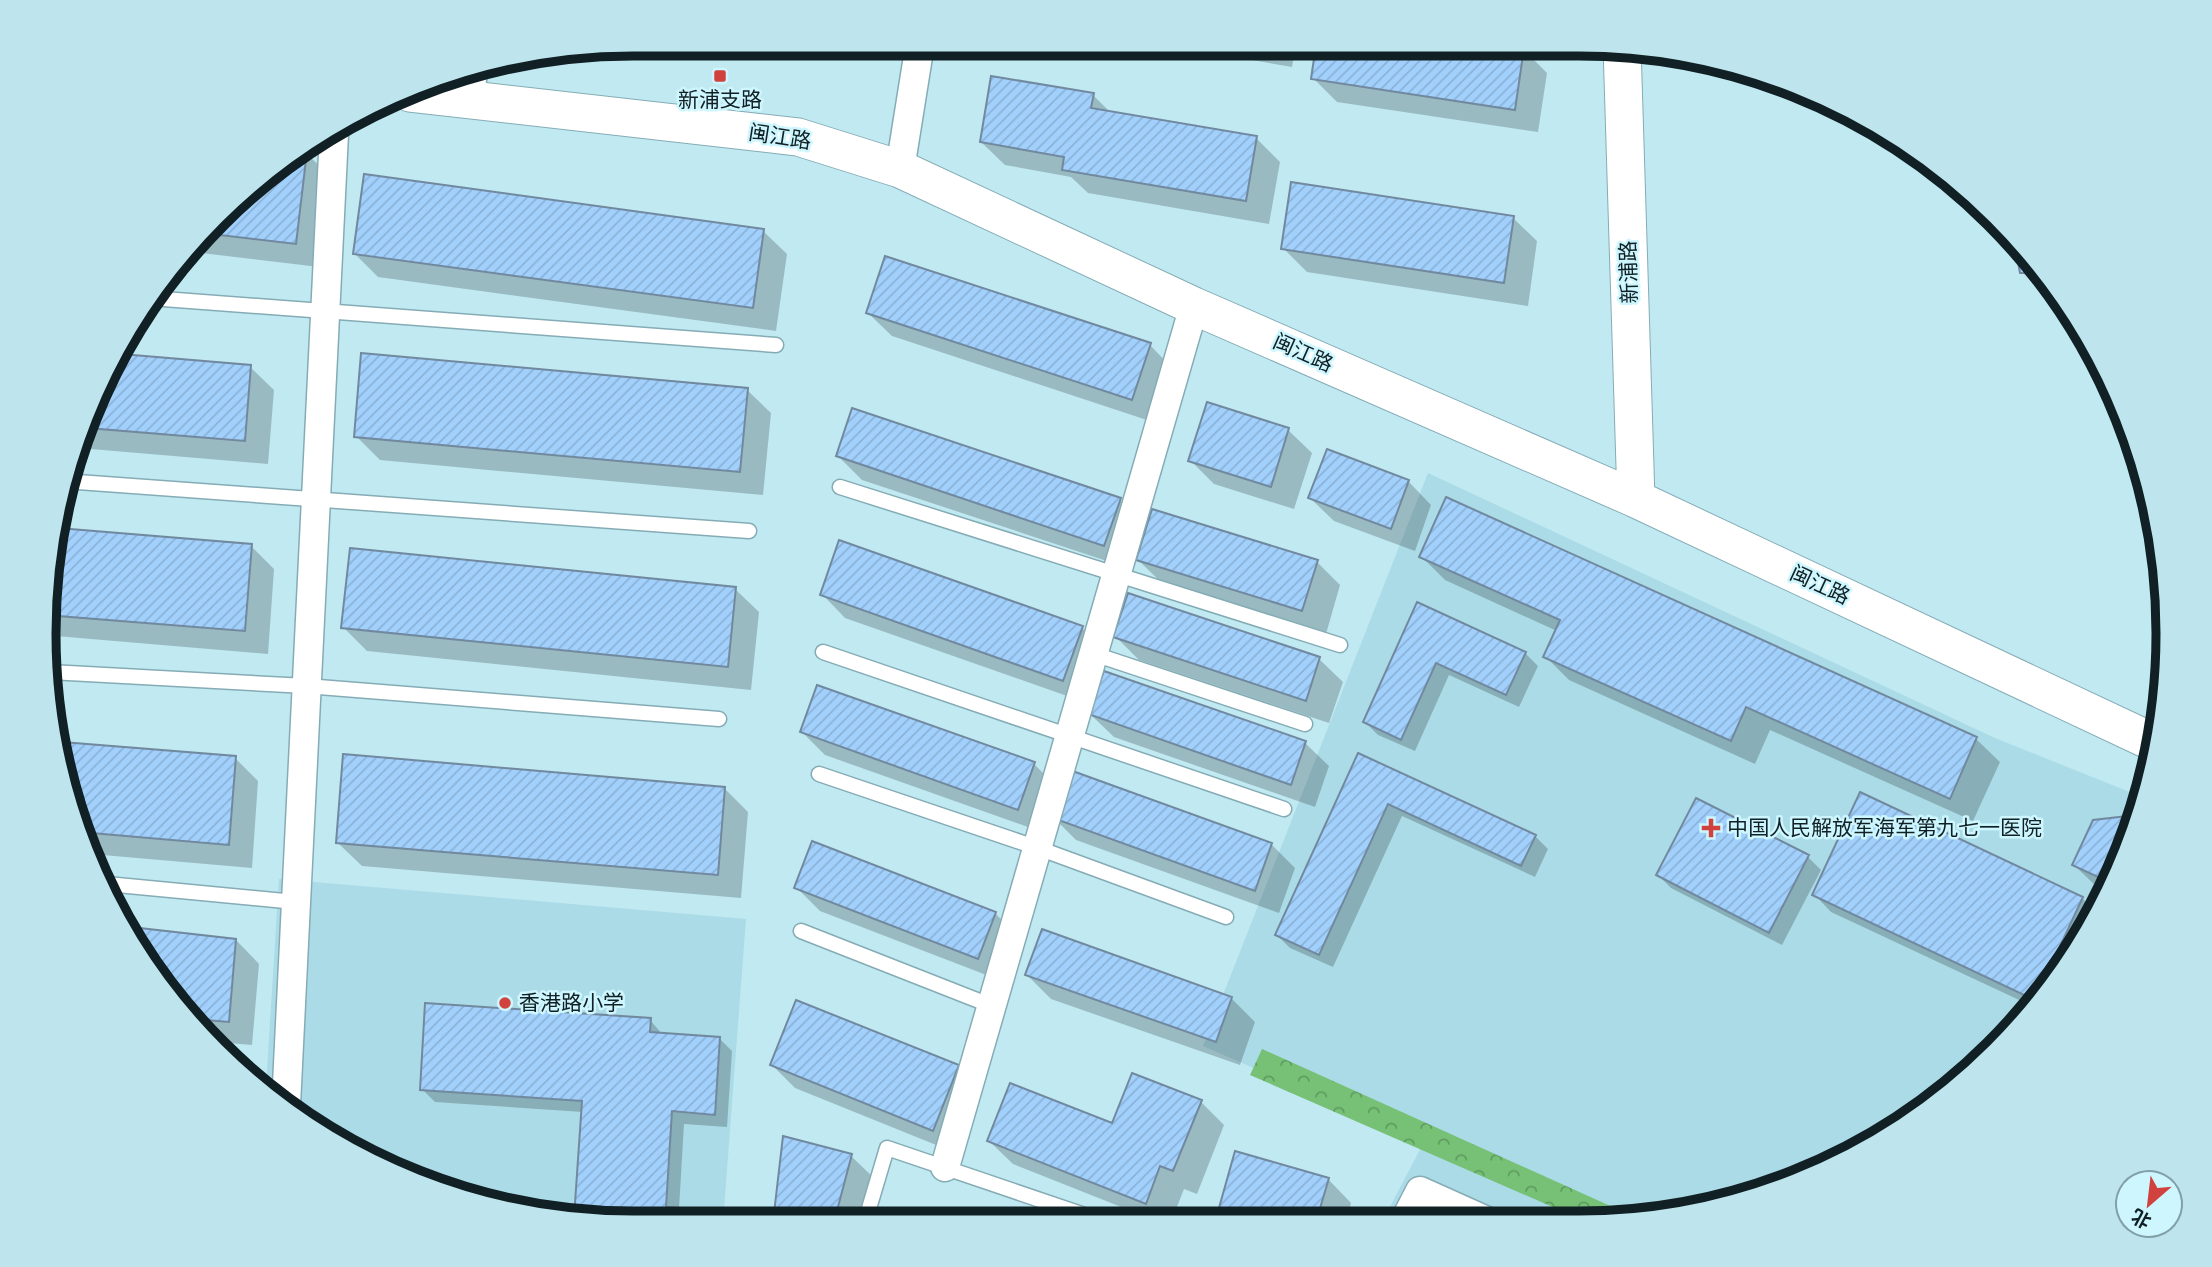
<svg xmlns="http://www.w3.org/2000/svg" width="2212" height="1267" font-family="'Sofia Sans Condensed','Noto Sans SC',sans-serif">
	<defs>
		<pattern id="forest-crowns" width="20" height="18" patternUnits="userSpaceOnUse" patternTransform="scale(1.75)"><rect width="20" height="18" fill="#76c175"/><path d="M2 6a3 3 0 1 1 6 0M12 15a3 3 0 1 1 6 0" fill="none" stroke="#5f9c60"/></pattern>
		<pattern id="building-hatch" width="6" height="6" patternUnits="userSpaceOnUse" patternTransform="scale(1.75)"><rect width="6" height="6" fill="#a2d0fc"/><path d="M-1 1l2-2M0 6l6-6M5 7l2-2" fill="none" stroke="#8ab2d8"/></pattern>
	</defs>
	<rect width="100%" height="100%" fill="#c0e9f2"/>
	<path fill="#abdbe6" d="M1428 473 1995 738 2142 797 2124 859 2069 961 1995 1051 1874 1144 1768 1192 1617 1222H1382L1424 1142 1203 1046Z
		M279 879 746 919 723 1222H595L444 1192 306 1124 266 1086Z"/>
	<path fill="url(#forest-crowns)" d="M1262 1049 1637 1218 1617 1222H1587L1250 1075Z"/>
	<path fill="#0003" d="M861 44H904V48Z
		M1161 44 1296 45 1292 67Z
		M1318 45H1493L1523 49 1547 73 1538 132 1337 102 1313 78Z
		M1093 95 1112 114 1256 138 1280 162 1269 224 1088 193 1071 177 1005 165 981 142Z
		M306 153 330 176 319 267 193 252 275 165Z
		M1954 182 1995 216 2010 235 1987 229 1951 193Z
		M1513 218 1537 241 1528 306 1307 272 1283 248Z
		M763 231 787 254 776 331 378 277 355 254Z
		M2016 242H2017L2070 308H2058L2022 272Z
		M868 313 1150 345 1173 369 1156 423 892 336Z
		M121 356 250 367 274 390 268 464 79 448Z
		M747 390 771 413 763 495 380 460 356 436Z
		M1288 430 1312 453 1294 509 1214 484 1190 460Z
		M838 456 1120 500 1143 523 1128 568 862 480Z
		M1408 481 1431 505 1415 551 1334 521 1310 498Z
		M1446 500 1976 739 2000 762 1973 821 1770 730 1755 764 1569 680 1545 656 1557 631 1445 580 1421 556Z
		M57 530 251 546 274 569 268 654 44 635Z
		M1138 560 1317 562 1340 585 1326 634 1162 583Z
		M735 589 759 612 751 690 367 651 343 627Z
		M822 594 1082 628 1105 651 1087 703 845 618Z
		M1418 605 1525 653 1538 666 1519 707 1449 675 1415 751 1378 735 1365 722Z
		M1115 636 1319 659 1343 682 1329 723 1139 660Z
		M1090 714 1305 743 1329 766 1315 807 1114 737Z
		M802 732 1034 764 1058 788 1042 832 825 755Z
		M62 743 235 758 258 781 252 868 91 854 75 823Z
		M1359 755 1535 836 1548 849 1535 877 1402 816 1333 967 1290 948 1277 935Z
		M724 788 748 812 741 898 362 866 338 843Z
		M1052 816 1271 844 1295 868 1279 913 1076 840Z
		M1808 857 1821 870 1782 945 1671 888 1658 875Z
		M2124 859 2106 892 2098 888 2074 865Z
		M796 887 995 913 1018 937 1002 981 820 911Z
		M1814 894 2082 898 2095 911 2069 961 2032 1006 1831 912Z
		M132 929 236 940 259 964 252 1045 218 1042 166 993Z
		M1027 975 1231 998 1255 1022 1240 1065 1051 999Z
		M650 1020 663 1035 719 1038 732 1051 727 1127 684 1124 679 1209 708 1211 719 1222H595L576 1218 583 1112 435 1102 422 1089Z
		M772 1065 958 1067 982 1090 956 1153 795 1088Z
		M1201 1102 1224 1125 1197 1194 1184 1189 1171 1222H1159L1013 1164 989 1141 1113 1125Z
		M851 1156 875 1179 864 1222H774Z
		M1328 1179 1351 1203 1346 1222H1217Z"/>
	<path fill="url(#building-hatch)" stroke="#71899f" stroke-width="2" d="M1316 45H1505L1524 48 1515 110 1311 79Z
		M991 76 1094 93 1091 108 1257 136 1246 201 1062 170 1064 157 980 142Z
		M303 150 307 151 296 244 211 234 275 165Z
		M364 174 764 229 753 308 353 254Z
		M1952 181 1975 200 1949 193Z
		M1291 182 1514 216 1504 283 1281 249Z
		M2014 241H2015L2042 273H2020Z
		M885 256 1151 343 1132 400 866 313Z
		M361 353 748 388 740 472 354 437Z
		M121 354 251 365 245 441 88 428Z
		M1207 402 1289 428 1271 487 1188 461Z
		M852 408 1121 498 1104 546 836 456Z
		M1327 449 1409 480 1391 529 1308 498Z
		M1446 497 1977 737 1950 799 1746 707 1731 741 1543 657 1560 620 1419 557Z
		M1152 509 1318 560 1302 611 1136 560Z
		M58 528 252 544 245 631 46 615Z
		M839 540 1083 626 1063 681 820 595Z
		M350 548 736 587 728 667 341 628Z
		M1128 593 1320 657 1306 701 1113 637Z
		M1417 602 1526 652 1506 695 1436 663 1401 740 1363 722Z
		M1104 671 1306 741 1291 785 1088 714Z
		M817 685 1035 762 1018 810 800 732Z
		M62 742 236 756 229 845 80 832 75 823Z
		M1358 753 1536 835 1521 866 1388 804 1319 955 1275 935Z
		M343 754 725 787 718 875 336 843Z
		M1067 769 1272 843 1255 891 1050 817Z
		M1860 792 2083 897 2035 1000 1812 895Z
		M1696 798 1809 855 1769 933 1656 875Z
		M2137 815 2124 859 2111 883 2072 865 2093 820Z
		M812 841 996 912 978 959 794 888Z
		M131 927 236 939 229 1022 194 1019 166 993Z
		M1042 929 1232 997 1216 1042 1025 975Z
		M796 1000 959 1065 933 1131 770 1065Z
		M425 1003 651 1018 650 1032 720 1037 715 1115 672 1111 666 1207 709 1210 708 1222H595L574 1218 582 1101 420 1090Z
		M1132 1073 1202 1100 1173 1171 1160 1166 1146 1204 987 1141 1010 1083 1112 1123Z
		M783 1136 852 1154 834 1222H773Z
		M1235 1151 1329 1178 1316 1222H1215Z"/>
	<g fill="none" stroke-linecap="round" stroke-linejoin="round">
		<defs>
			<path id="service" d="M150 298 776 345
				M64 481 749 531
				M840 487 1340 645
				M823 652 1284 809
				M1094 654 1305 724
				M50 672 306 686 719 719
				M819 774 1038 848 1226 917
				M107 884 295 902
				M801 931 992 1006
				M865 1222 887 1148 1105 1222"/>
			<path id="minor" d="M470 99 473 70
				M900 169 920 44
				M286 1105 334 134
				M945 1167 1194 306
				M1404 1222 1420 1191 1489 1222"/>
			<path id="tertiary" d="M1622 46 1636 499
				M410 93 798 137 900 169 1194 306 1636 499 2157 744"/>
		</defs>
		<use href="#service" stroke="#85acb5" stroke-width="17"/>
		<use href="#minor" stroke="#85acb5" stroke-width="31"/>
		<use href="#tertiary" stroke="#85acb5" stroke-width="39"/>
		<use href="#service" stroke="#fff" stroke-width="14"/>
		<use href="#minor" stroke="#fff" stroke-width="28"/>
		<use href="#tertiary" stroke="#fff" stroke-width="37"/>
	</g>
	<g fill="#d1423f" stroke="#cdf6ff" stroke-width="2.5">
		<rect x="713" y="69" width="14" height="14" rx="3.5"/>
		<path d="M1707.5 817.5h7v7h7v7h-7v7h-7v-7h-7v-7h7z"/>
		<circle cx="505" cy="1003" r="7"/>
	</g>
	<g text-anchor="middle" stroke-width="5" stroke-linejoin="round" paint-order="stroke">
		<g font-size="21" fill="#112024" stroke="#cdf6ff" text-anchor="start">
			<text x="720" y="107" text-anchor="middle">新浦支路</text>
			<text x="1727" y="835">中国人民解放军海军第九七一医院</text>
			<text x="519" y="1010">香港路小学</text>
		</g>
		<g font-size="21" fill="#112024" stroke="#cdf6ff">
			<text transform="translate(780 137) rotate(9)" y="7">闽江路</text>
			<text transform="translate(1629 272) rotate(-92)" y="7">新浦路</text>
			<text transform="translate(1303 353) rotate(24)" y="7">闽江路</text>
			<text transform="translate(1820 585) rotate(25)" y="7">闽江路</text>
		</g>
	</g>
	<path d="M0 0H2212V1267H0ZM633 56H1579A577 577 0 0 1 2156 633V634A577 577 0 0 1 1579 1211H633A577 577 0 0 1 56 634V633A577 577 0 0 1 633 56Z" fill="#bee5ed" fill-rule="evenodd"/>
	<path fill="none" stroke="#112024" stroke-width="9" d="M633 56H1579A577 577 0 0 1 2156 633V634A577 577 0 0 1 1579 1211H633A577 577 0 0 1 56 634V633A577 577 0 0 1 633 56Z"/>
	<g transform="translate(2149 1204) rotate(208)"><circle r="33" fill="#cdf6ff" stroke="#82a0a7" stroke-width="2"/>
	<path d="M0-5L12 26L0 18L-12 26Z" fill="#d1423f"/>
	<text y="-10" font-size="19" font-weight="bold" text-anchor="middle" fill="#112024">北</text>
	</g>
</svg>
